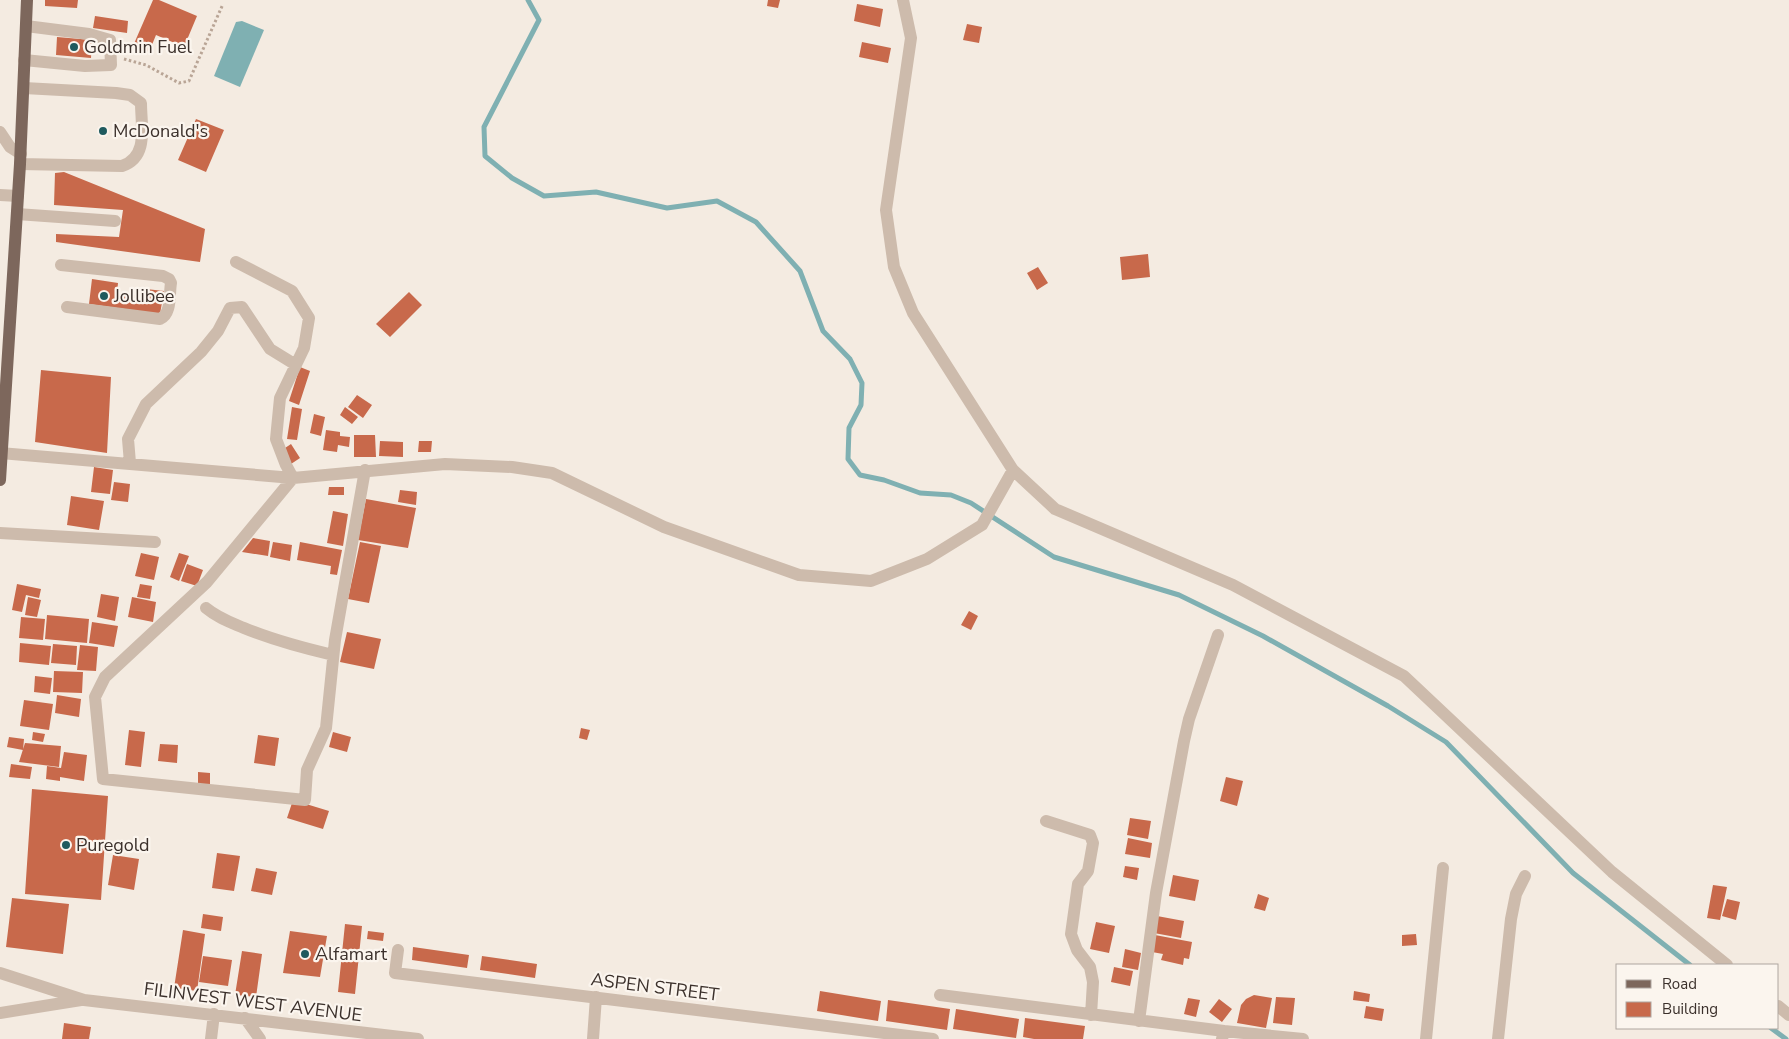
<svg xmlns="http://www.w3.org/2000/svg" width="1789" height="1039" font-family="'Nunito Sans',sans-serif">
	<rect width="100%" height="100%" fill="#f4ebe1"/>
	<path fill="#7fb0b2" d="M242 21 264 30 240 87 214 76 236 22Z"/>
	<g fill="none" stroke-linecap="round" stroke-linejoin="round">
		<path stroke="#7fb0b2" stroke-width="5" d="M528 0 539 20 484 127 485 156 512 178 544 196 596 192 667 208 717 201 756 222 800 271 823 331 850 359 862 383 861 405 849 428 848 459 860 475 884 480 920 493 951 495 971 503 1054 557 1179 595 1263 636 1388 706 1446 742 1573 873 1690 965
			M1771 1028 1786 1039"/>
	</g>
	<path fill="#c8694b" d="M45 0H78L77 8 45 6Z
		M153 0H159L197 16 184 47 156 35 149 52 133 46Z
		M768 0H780L778 8 767 6Z
		M857 4 883 9 880 27 854 21Z
		M95 16 128 21 127 33 93 28Z
		M967 24 982 27 979 43 963 40Z
		M57 37 92 40 91 58 56 55Z
		M862 42 891 48 888 63 859 57Z
		M196 119 224 130 206 172 178 160Z
		M64 172 205 229 200 262 56 242V234L119 237 123 210 54 205 55 173Z
		M1148 254 1150 277 1122 280 1120 257Z
		M1038 267 1048 283 1037 290 1027 273Z
		M92 279 118 283 117 293 136 295 137 288 164 291 160 314 89 304Z
		M409 292 422 305 390 337 376 324Z
		M300 367 310 371 299 405 289 401Z
		M41 370 111 377 107 453 35 442Z
		M357 395 372 405 363 418 348 407Z
		M292 407 302 409 297 440 287 439Z
		M345 407 358 417 352 424 340 415Z
		M314 414 325 417 321 436 310 433Z
		M326 430 340 432V436L350 437 349 447 338 445 337 452 323 450Z
		M354 435H375L376 457H354Z
		M380 441 403 442V457L379 456Z
		M419 441H432L431 452H418Z
		M291 444 300 458 291 464 282 450Z
		M94 467 113 470 110 494 91 492Z
		M114 482 130 484 128 502 111 500Z
		M329 487H344V495H328Z
		M400 490 417 492 416 505 398 502Z
		M71 496 104 501 99 530 67 525Z
		M366 499 416 508 408 548 358 540Z
		M333 511 348 514 343 546 327 543Z
		M253 538 270 541 268 556 242 552Z
		M273 542 292 545 290 561 270 557Z
		M300 542 342 550 337 575 330 574 331 566 297 560Z
		M360 542 381 546 369 603 348 599Z
		M141 553 159 557 154 580 135 576Z
		M179 553 189 556 179 581 170 577Z
		M187 564 203 570 197 586 181 581Z
		M17 584 41 589 39 598 26 595 22 612 12 610Z
		M140 584 152 586 150 599 137 597Z
		M101 594 119 597 115 621 97 617Z
		M28 597 41 600 37 617 25 615Z
		M132 597 156 602 153 622 128 617Z
		M969 611 978 616 971 630 961 625Z
		M47 615 89 619 87 643 45 639Z
		M21 617 45 619 43 640 19 638Z
		M92 622 118 626 114 647 89 643Z
		M347 632 381 639 374 669 340 662Z
		M20 643 51 646 49 665 19 662Z
		M53 644 77 646 76 665 51 663Z
		M80 645 98 647 96 671 77 670Z
		M54 671 83 672 82 693 53 692Z
		M35 676 52 678 50 694 34 692Z
		M57 695 81 699 79 717 55 713Z
		M24 700 53 704 49 730 20 726Z
		M581 728 590 730 587 740 579 738Z
		M129 730 145 732 141 767 125 765Z
		M33 732 45 734 43 742 32 740Z
		M333 732 351 737 347 752 329 747Z
		M258 735 279 738 275 766 254 763Z
		M9 737 24 739 23 750 7 747Z
		M25 743 61 746 59 767 19 762Z
		M160 744 178 745 177 763 158 761Z
		M64 752 87 755 84 781 60 777V781L46 779 47 766 61 768Z
		M11 764 32 767 30 779 9 777Z
		M198 772 210 773V786L198 785Z
		M1226 777 1243 781 1237 806 1220 801Z
		M32 789 108 796 101 900 25 894Z
		M293 800 329 811 323 829 287 818Z
		M1130 818 1151 821 1148 839 1127 835Z
		M1128 838 1152 843 1150 858 1125 854Z
		M217 853 240 856 234 891 212 888Z
		M113 855 139 859 134 890 108 885Z
		M1125 866 1139 868 1137 880 1123 877Z
		M256 868 277 872 272 895 251 891Z
		M1173 875 1199 880 1195 901 1169 896Z
		M1713 885 1727 887 1720 920 1707 918Z
		M1258 894 1269 898 1265 911 1254 908Z
		M12 898 69 904 63 954 6 947Z
		M1727 899 1740 902 1736 920 1722 916Z
		M203 914 223 917 221 931 201 928Z
		M1157 916 1184 921 1181 938 1154 933Z
		M1096 922 1115 926 1109 953 1090 949Z
		M345 924 362 926 355 994 338 992Z
		M183 930 205 934 197 991 174 988Z
		M290 931 327 936 320 977 283 973Z
		M368 931 384 933 383 941 367 939Z
		M1416 934 1417 945 1402 946V935Z
		M1155 935 1192 942 1189 959 1184 958 1183 965 1161 960 1163 954 1152 952Z
		M413 947 469 955 467 968 412 960Z
		M1125 949 1141 953 1138 970 1122 967Z
		M242 951 262 954 256 997 235 995Z
		M203 956 232 960 228 986 199 982Z
		M482 956 537 964 535 978 480 970Z
		M1114 967 1133 971 1130 986 1111 982Z
		M820 991 881 1001 878 1021 817 1011Z
		M1354 991 1370 994 1369 1002 1353 1000Z
		M1254 995 1272 998 1266 1028 1237 1023 1241 1005 1246 999Z
		M1276 997 1295 998 1292 1025 1273 1023Z
		M1188 998 1200 1000 1196 1017 1184 1014Z
		M1219 999 1232 1009 1222 1022 1209 1012Z
		M888 1000 950 1009 947 1030 886 1021Z
		M1366 1006 1384 1009 1382 1021 1364 1018Z
		M956 1009 1019 1019 1016 1038 953 1029Z
		M1025 1018 1085 1026 1083 1039H1034L1023 1037Z
		M64 1023 91 1027 89 1039H62Z"/>
	<g fill="none" stroke-linecap="round" stroke-linejoin="round">
		<path stroke="#b9a596" stroke-width="3" stroke-dasharray="2.5 2.5" stroke-linecap="butt" d="M124 59 146 65 179 83 189 81 223 4"/>
		<path stroke="#cdbbac" stroke-width="12" d="M903 0 911 38 886 210 894 267 913 313 1013 470 1055 509 1233 585 1404 676 1612 872 1727 965
			M24 60 85 66 111 65 110 40 89 34 26 26
			M0 132 10 147 21 154
			M20 164 122 166C149 157 141 126 141 103L130 95 116 93 24 88
			M0 195 18 196
			M17 214 115 221
			M236 262 292 291 309 318 304 348 280 398 276 439 286 465 293 478 445 464 512 467 552 473 664 527 799 575 871 581 927 559 982 525 1013 470
			M61 265 163 276 169 279 171 283C169 294 172 314 160 319L67 307
			M0 453 293 478
			M130 463 128 439 146 404 201 352 218 331 230 308 242 307 270 349 296 365
			M293 478 207 582 105 677 95 697 103 779 305 800 307 770 326 728 335 640 365 470
			M0 533 155 542
			M206 608C218 618 230 622 244 628 273 640 303 648 333 655
			M1046 821 1090 835 1093 843 1088 871 1078 884 1071 934 1077 950 1090 967 1093 982 1091 1015
			M398 950 395 973 933 1039
			M0 973 84 1000 418 1039
			M940 995 1224 1031
			M1778 1006 1789 1015
			M0 1013 81 1000
			M245 1018 260 1039
			M1139 1021 1156 893 1184 741 1189 719 1218 635
			M211 1039 214 1014
			M593 1039 596 997
			M1222 1039 1224 1031 1303 1039
			M1426 1039 1443 868
			M1498 1039 1511 919 1516 894 1525 876"/>
		<path stroke="#7d675c" stroke-width="12" d="M0 480 20 164 27 0"/>
	</g>
	<g fill="#1f5a5e" stroke="#fbf5ee" stroke-width="2">
		<circle cx="74" cy="47" r="5"/>
		<circle cx="103" cy="131" r="5"/>
		<circle cx="104" cy="296" r="5"/>
		<circle cx="66" cy="845" r="5"/>
		<circle cx="305" cy="954" r="5"/>
	</g>
	<g text-anchor="middle" stroke-width="4.5" stroke-linejoin="round" paint-order="stroke">
		<g font-size="18" fill="#3b302b" stroke="#fbf5ee" text-anchor="start">
			<text x="84" y="53">Goldmin Fuel</text>
			<text x="113" y="137">McDonald's</text>
			<text x="114" y="302">Jollibee</text>
			<text x="76" y="851">Puregold</text>
			<text x="315" y="960">Alfamart</text>
		</g>
		<g font-size="18" fill="#3b302b" stroke="#fbf5ee">
			<text transform="translate(655 987) rotate(7)" y="6">ASPEN STREET</text>
			<text transform="translate(253 1002) rotate(7)" y="6">FILINVEST WEST AVENUE</text>
		</g>
	</g>
	<rect x="1616" y="964" width="162" height="65" fill="#fbf5ee" stroke="#aea6a0"/>
	<rect x="1626" y="980" width="25" height="8" fill="#7d675c" stroke="#aea6a0"/>
	<text x="1662" y="989" font-size="15" fill="#3b302b">Road</text>
	<rect x="1626" y="1002" width="25" height="15" fill="#c8694b" stroke="#aea6a0"/>
	<text x="1662" y="1014" font-size="15" fill="#3b302b">Building</text>
</svg>
